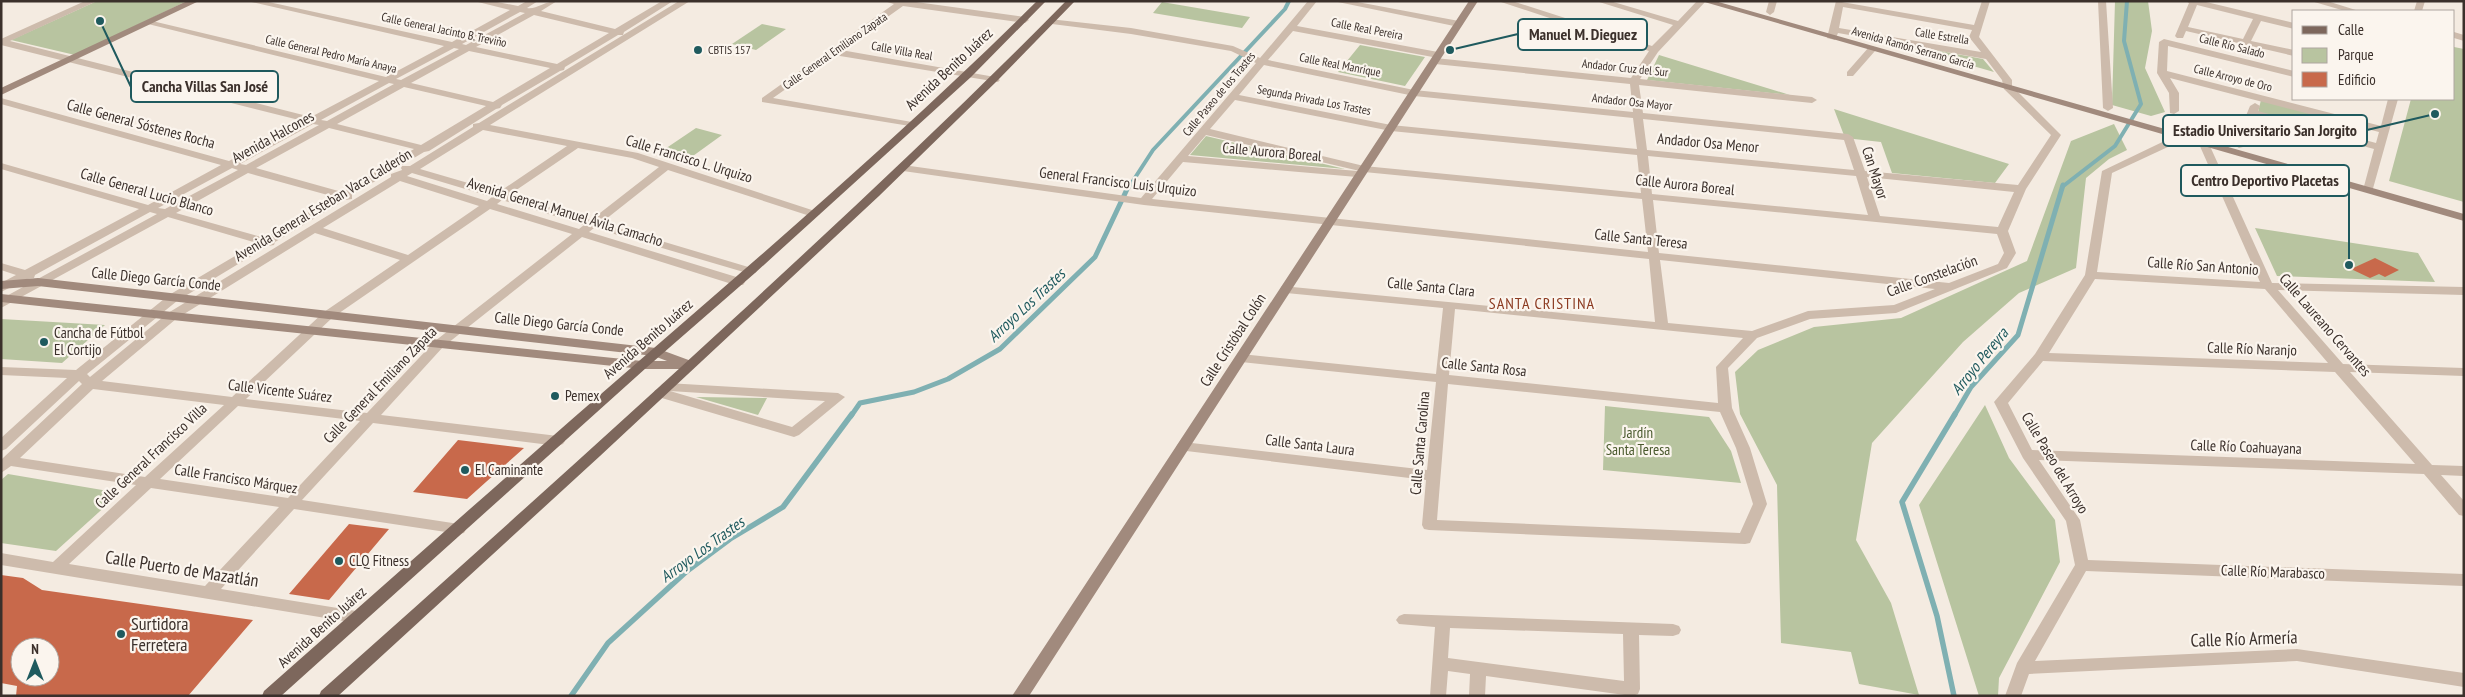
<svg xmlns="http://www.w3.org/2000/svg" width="2465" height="697" font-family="'PT Sans Narrow',sans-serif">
	<rect width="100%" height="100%" fill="#f4ebe1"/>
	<path fill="#b8c4a0" d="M97 1H187L75 55 11 40Z
		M2115 1H2148L2152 31 2145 68 2165 112 2151 116 2112 105Z
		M1162 2 1250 17 1242 28 1153 13Z
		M762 24 786 29 756 50 732 44Z
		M1882 40 1983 59 1994 72Z
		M1360 45 1425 57 1405 86 1338 72Z
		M2454 47 2464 49V202L2389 181 2411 99H2454Z
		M1659 55 1790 95 1647 80Z
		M2261 100 2311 113 2308 125 2258 112Z
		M1834 109 2009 164 1995 183 1892 173 1881 142 1845 138Z
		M2114 124 2127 150 2109 159 2086 178 2076 268 2019 293 1963 342 1872 443 1856 540 1891 603 1919 695 1859 684 1851 652 1781 643 1777 485 1740 414 1735 372 1758 350 1814 327 1901 318 2027 261 2071 141Z
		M696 128 722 135 686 161 659 153Z
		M1206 136 1345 169 1190 155Z
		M2255 228 2418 253 2435 282 2277 276Z
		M1 319 105 325 62 363 1 359Z
		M696 397 767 398 758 415Z
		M1985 405 2009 458 2055 520 2060 562 1999 678 1998 696H1979L1919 505Z
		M1605 406 1709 417 1731 451 1741 483 1603 470Z
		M8 474 120 493 56 551 1 543V480Z"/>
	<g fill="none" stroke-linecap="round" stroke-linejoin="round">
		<path stroke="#7fb0b2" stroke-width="4" d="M1129 187 1153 150 1285 9 1289 1
			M2062 187 2115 146 2141 104 2124 41 2127 1"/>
		<path stroke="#7fb0b2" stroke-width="5" d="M851 416 860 403 914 392 948 379 1000 349 1095 257 1129 185
			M1954 416 1971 387 2018 335 2063 185"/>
		<path stroke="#7fb0b2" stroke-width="5.5" d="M571 696 608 643 687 571 730 539 783 507 852 414
			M1954 696 1937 616 1902 502 1955 414"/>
	</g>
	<path fill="#c8694b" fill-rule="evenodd" d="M2375 258 2399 270 2385 277 2379 274 2370 278 2351 269Z
		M458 440 524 448 467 499 413 492Z
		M349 524 389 529 329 600 289 594Z
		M1 575 23 578 42 590 253 620 188 696H16L17 686 1 683ZM20 647H50V677H20Z"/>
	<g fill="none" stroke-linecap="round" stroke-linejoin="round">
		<path fill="#cdbbac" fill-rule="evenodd" d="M85 1H97L10 41 311 117 379 81 144 23 148 20 386 77 444 46 247 1H264L452 42 510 10 474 1H492L518 6 527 1H538L527 8C535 10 545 1 557 1L541 11 615 29 662 1H673L624 32 623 35H618L565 67 564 70 560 71 502 105 500 108 496 109 429 151 424 152 352 195V199L345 200 275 242 274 245 268 246 177 301 87 374 90 377 168 313 391 177V174L402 170 401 168 402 166H410L473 127V124L479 123 679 1H690L490 125 638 153 818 212 820 214 814 217 810 216 668 170 601 223 755 269 757 271 755 273H747L594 228 589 232 743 279 745 282 743 285H735L582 237 443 347 381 415 558 436 563 438 565 441 563 444 558 446 373 423 302 500 459 524 464 525 466 529 464 533 459 534 294 509 221 589 356 611 361 613 364 617 361 621 356 623 1 565V553L53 562 136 485 11 466 1 473V460L3 458 82 384 79 381 6 449 1 451V438L67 378 1 375V367L76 370 169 295 257 243 168 217 1 308V299L157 214 150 212 35 275 34 278 27 279 1 292V283L16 275 1 270V263L25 270 139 209 1 169V163L148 205 221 165 1 104V98L229 161 303 121 1 45V39ZM520 12 525 13 466 45 462 44ZM534 15 609 33 557 64 476 47ZM454 48 459 49 401 80 396 79ZM469 51 550 68 493 102 411 83ZM389 83 394 84 327 121 321 120ZM404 87 486 106 421 145 337 124ZM313 124 319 125 246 165 240 164ZM329 128 414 149 342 192 256 168ZM483 130 567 146 499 192 420 169ZM578 148 632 158 659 167 591 220 509 195ZM232 168 238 170 165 209 158 208ZM248 173 335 197 265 238 176 213ZM412 173 492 197 487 201 407 176ZM400 181 479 206 408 255 323 228ZM502 200 584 225 579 229 497 204ZM490 209 572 234 435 341 367 413 246 399 332 318ZM315 233 400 260 324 312 232 397 102 381 176 319ZM93 389 224 405 145 477 20 458ZM238 406 360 421 288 498 160 479ZM151 488 279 507 205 586 69 564Z
			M884 1H909L1025 17 1029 20 1025 23 903 6 841 50 995 77 1000 80 998 82 834 55 773 98 912 122 917 125 916 127 762 102V98L894 4Z
			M1308 1H1317L1297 26 1438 52 1443 55 1438 58 1293 31 1268 60 1414 90 1633 112 1630 84 1435 64 1430 61 1435 58 1631 78 1649 51 1498 1H1512L1652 46 1673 25 1596 1H1610L1678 21 1697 1H1706L1658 52 1640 79 1812 97 1817 100 1812 103 1639 85 1643 113 1848 134 1853 137 1865 171 2018 185 2051 135 2004 89 2002 80 1986 59 1838 33 1835 40 1827 38 1836 1 1974 25 1982 1H1990L1979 37 2012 80V86L2061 135 2026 189 2008 231 2016 253 2007 268 1896 313 1810 319 1757 338 1728 368 1732 408 1750 448 1767 504 1750 543 1745 544 1429 530 1424 529 1422 525 1426 480 1178 450 1176 447 1178 444 1183 442 1427 470 1436 382 1241 362 1235 358 1241 354 1436 374 1443 308 1286 293 1280 289 1282 286 1655 322 1649 259 1144 205 903 171 898 168 903 165 1141 198 1256 63 1231 51 1131 34 1052 24 1049 23V19L1131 28 1233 46 1260 58ZM1843 7 1972 30 1969 37 1981 52 1839 28ZM1264 65 1414 96 1633 118 1637 149 1391 125 1239 95ZM1235 100 1391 131 1637 155 1641 193 1364 166 1210 129ZM1643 119 1844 140 1854 170 1647 150ZM1206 135 1364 172 1642 199 1648 252 1152 199 1183 162 1357 177 1362 174 1357 171 1188 156ZM1648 156 1856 176 1868 215 1652 194ZM1867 177 2014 192 1998 227 1880 216ZM1653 200 1997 234 2004 253 1998 264 1949 283 1659 253ZM1660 260 1935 289 1894 305 1808 311 1752 331 1668 323ZM1455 309 1743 338 1716 367 1718 403 1449 375ZM1448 384 1720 412 1736 448 1753 504 1740 533 1437 520Z
			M1333 1H1352L1459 21 1463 24 1459 27Z
			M1769 1H1777L1774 12 1770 15 1766 12Z
			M2098 1H2106L2113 108 2108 111 2103 108Z
			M2186 1H2202L2294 23V29L2261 21 2251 41 2294 50V56L2186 31 2183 38H2177L2175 36 2189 3ZM2197 5 2253 19 2243 39 2188 27Z
			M2311 1H2327L2359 11H2345Z
			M2417 1H2425L2422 11H2414Z
			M2454 32 2464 35V41L2454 38Z
			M2164 39 2294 71V77L2168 46 2167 71 2381 126 2388 99H2398L2372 192H2364L2363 190 2374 149 2255 117 2243 147 2239 148 2234 145 2250 106 2255 103 2260 106 2258 111 2376 143 2379 132 2170 78 2179 93V111L2174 114 2170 113 2169 93 2157 73 2159 42Z
			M1872 46 1877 49 1875 51 1853 76H1847V72L1869 47Z
			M2184 127 2189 130 2185 139 2112 173 2097 272 2260 282 2199 144 2203 134 2207 133 2212 136 2209 144 2272 283 2464 287V295L2278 290 2343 364 2464 368V376L2350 372 2432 465 2464 466V476L2441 475 2464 501V516L2459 515 2424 474 2039 460 2080 520 2088 560 2464 574V586L2086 571 2035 661 2297 649 2464 673V687L2297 661 2029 674 2021 696H2005L2017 663 2075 565 2066 521 2023 458 1994 402 2035 354 2085 275 2102 171 2177 135 2180 128ZM2095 279 2265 289 2328 363 2049 353ZM2043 361 2335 372 2415 464 2032 450 2008 403Z
			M667 383 838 393 845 397 799 435 794 437 655 396 654 393 655 390 662 389 661 387 662 384ZM670 391 825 401 792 427Z
			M1404 614 1673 624 1679 626 1681 630 1679 634 1673 636 1639 635 1640 689 1638 694 1632 696 1486 676 1485 696H1469L1470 674 1448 671 1446 696H1430L1435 627 1399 624 1396 620 1399 616ZM1450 628 1623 634 1624 681 1448 658Z"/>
		<path fill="#a18a7d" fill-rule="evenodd" d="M187 1H199L1 95V88Z
			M1469 1H1478L1029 696H1012Z
			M1701 1H1715L2464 214V221Z
			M38 278 656 348 694 362 696 365 690 369H642L1 302V294L642 361H667L654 356 38 286 1 289V281Z"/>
		<path fill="#7d675c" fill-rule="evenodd" d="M1037 1H1046L971 77 755 273 646 368 281 696H262L264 691C389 581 513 470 639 361 774 244 910 127 1037 1Z
			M1066 1H1075L997 81 879 196 600 456 338 696H319L321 691C458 569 595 446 730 322 844 217 957 112 1066 1Z"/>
	</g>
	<g fill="#1f5a5e" stroke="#fbf5ee" stroke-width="2">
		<circle cx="698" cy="50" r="5"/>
		<circle cx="44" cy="342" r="5"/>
		<circle cx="555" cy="396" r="5"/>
		<circle cx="465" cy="470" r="5"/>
		<circle cx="339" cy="561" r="5"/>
		<circle cx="121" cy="634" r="5"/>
	</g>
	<g text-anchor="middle" stroke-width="4.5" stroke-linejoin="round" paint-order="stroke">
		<g font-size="12" fill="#3b302b" stroke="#fbf5ee">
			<text transform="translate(1367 29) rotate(11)" y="4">Calle Real Pereira</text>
			<text transform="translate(444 30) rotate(12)" y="4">Calle General Jacinto B. Treviño</text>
			<text transform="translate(1942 36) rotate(9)" y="4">Calle Estrella</text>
			<text transform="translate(2232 46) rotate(14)" y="4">Calle Río Salado</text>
			<text transform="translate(1913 48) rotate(16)" y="4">Avenida Ramón Serrano García</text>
			<text transform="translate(835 51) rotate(-35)" y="4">Calle General Emiliano Zapata</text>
			<text transform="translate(902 51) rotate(10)" y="4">Calle Villa Real</text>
			<text transform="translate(331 54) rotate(13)" y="4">Calle General Pedro María Anaya</text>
			<text transform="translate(1340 65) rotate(11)" y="4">Calle Real Manrique</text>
			<text transform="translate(1625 68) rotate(6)" y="4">Andador Cruz del Sur</text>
			<text transform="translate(2233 78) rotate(14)" y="4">Calle Arroyo de Oro</text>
			<text transform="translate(1219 94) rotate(-50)" y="4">Calle Paseo de los Trastes</text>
			<text transform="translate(1314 100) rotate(11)" y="4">Segunda Privada Los Trastes</text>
			<text transform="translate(1632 102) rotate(6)" y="4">Andador Osa Mayor</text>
		</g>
		<g font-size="12" fill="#3b302b" stroke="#fbf5ee" text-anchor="start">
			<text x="708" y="54">CBTIS 157</text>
		</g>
		<g font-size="15" fill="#3b302b" stroke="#fbf5ee">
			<text transform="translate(949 69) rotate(-43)" y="5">Avenida Benito Juárez</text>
			<text transform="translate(141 124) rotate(15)" y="5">Calle General Sóstenes Rocha</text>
			<text transform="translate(273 137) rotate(-29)" y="5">Avenida Halcones</text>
			<text transform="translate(1708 143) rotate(5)" y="5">Andador Osa Menor</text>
			<text transform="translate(1272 152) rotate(5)" y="5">Calle Aurora Boreal</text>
			<text transform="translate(689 159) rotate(17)" y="5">Calle Francisco L. Urquizo</text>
			<text transform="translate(1875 173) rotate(72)" y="5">Can Mayor</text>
			<text transform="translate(1118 182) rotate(7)" y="5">General Francisco Luis Urquizo</text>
			<text transform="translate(1685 185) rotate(6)" y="5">Calle Aurora Boreal</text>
			<text transform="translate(147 192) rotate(16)" y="5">Calle General Lucio Blanco</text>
			<text transform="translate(323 205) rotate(-31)" y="5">Avenida General Esteban Vaca Calderón</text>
			<text transform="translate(565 212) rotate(17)" y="5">Avenida General Manuel Ávila Camacho</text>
			<text transform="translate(1641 239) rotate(6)" y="5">Calle Santa Teresa</text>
			<text transform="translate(2203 266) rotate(4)" y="5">Calle Río San Antonio</text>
			<text transform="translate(1932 276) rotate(-20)" y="5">Calle Constelación</text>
			<text transform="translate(156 279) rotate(6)" y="5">Calle Diego García Conde</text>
			<text transform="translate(1431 287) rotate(6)" y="5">Calle Santa Clara</text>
			<text transform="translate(559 324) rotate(6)" y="5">Calle Diego García Conde</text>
			<text transform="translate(2325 325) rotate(49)" y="5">Calle Laureano Cervantes</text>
			<text transform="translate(648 339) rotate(-41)" y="5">Avenida Benito Juárez</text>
			<text transform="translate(1233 340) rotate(-57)" y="5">Calle Cristóbal Colón</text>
			<text transform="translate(2252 349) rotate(2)" y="5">Calle Río Naranjo</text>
			<text transform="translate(1484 367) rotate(6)" y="5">Calle Santa Rosa</text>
			<text transform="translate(380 385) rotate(-46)" y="5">Calle General Emiliano Zapata</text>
			<text transform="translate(280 391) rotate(7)" y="5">Calle Vicente Suárez</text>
			<text transform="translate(1420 443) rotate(-85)" y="5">Calle Santa Carolina</text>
			<text transform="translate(1310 445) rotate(7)" y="5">Calle Santa Laura</text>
			<text transform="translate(2246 447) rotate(2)" y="5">Calle Río Coahuayana</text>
			<text transform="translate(151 456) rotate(-43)" y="5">Calle General Francisco Villa</text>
			<text transform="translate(2055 463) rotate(59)" y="5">Calle Paseo del Arroyo</text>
			<text transform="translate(236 479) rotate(9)" y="5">Calle Francisco Márquez</text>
			<text transform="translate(2273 572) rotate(2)" y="5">Calle Río Marabasco</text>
			<text transform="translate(322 627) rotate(-42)" y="5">Avenida Benito Juárez</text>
		</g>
		<g font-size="15" fill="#3b302b" stroke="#fbf5ee" text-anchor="start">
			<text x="54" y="338">Cancha de Fútbol<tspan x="54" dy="17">El Cortijo</tspan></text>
			<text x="565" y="401">Pemex</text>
			<text x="475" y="475">El Caminante</text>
			<text x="349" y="566">CLQ Fitness</text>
		</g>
		<g font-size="15" fill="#4a5a2e" stroke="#fbf5ee">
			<text x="1638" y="438">Jardín<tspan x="1638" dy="17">Santa Teresa</tspan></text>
		</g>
		<g font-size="16" letter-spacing="1" fill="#8c3b22" stroke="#fbf5ee">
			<text x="1542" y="309">SANTA CRISTINA</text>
		</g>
		<g font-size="16" font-style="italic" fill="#1f5a5e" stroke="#fbf5ee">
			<text transform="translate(1026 305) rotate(-43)" y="6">Arroyo Los Trastes</text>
			<text transform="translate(1979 361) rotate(-51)" y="6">Arroyo Pereyra</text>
			<text transform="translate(702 549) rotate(-36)" y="6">Arroyo Los Trastes</text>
		</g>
		<g font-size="18" fill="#3b302b" stroke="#fbf5ee">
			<text transform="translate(182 569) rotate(9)" y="6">Calle Puerto de Mazatlán</text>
			<text transform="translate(2244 639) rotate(-2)" y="6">Calle Río Armería</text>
		</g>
		<g font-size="18" fill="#3b302b" stroke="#fbf5ee" text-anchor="start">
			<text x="131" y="630">Surtidora<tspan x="131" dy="21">Ferretera</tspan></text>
		</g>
	</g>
	<path fill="none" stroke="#1f5a5e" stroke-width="2" d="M1450 50L1518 34M100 21L131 87M2435 114L2367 130M2349 265L2349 180"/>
	<g fill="#1f5a5e" stroke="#fbf5ee" stroke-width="2">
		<circle cx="1450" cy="50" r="5"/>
		<circle cx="100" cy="21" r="5"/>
		<circle cx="2435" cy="114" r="5"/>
		<circle cx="2349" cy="265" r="5"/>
	</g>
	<g fill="#fbf5ee" stroke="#1f5a5e" stroke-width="2">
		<rect x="1518" y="19" width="129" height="31" rx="5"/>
		<rect x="131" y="71" width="147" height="31" rx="5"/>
		<rect x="2163" y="115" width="204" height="31" rx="5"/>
		<rect x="2181" y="165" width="168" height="31" rx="5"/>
	</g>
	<g font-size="16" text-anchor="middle" font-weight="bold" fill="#3b302b">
		<text x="1583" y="40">Manuel M. Dieguez</text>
		<text x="205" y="92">Cancha Villas San José</text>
		<text x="2265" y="136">Estadio Universitario San Jorgito</text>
		<text x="2265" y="186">Centro Deportivo Placetas</text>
	</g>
	<rect width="2465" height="697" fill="none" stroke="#3b302b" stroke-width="5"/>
	<rect x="2292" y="10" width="162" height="90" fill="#fbf5ee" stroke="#aea6a0"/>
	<rect x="2302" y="26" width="25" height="8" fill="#7d675c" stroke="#aea6a0"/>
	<text x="2338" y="35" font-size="15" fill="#3b302b">Calle</text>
	<rect x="2302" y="48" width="25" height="15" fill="#b8c4a0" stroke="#aea6a0"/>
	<text x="2338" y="60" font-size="15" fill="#3b302b">Parque</text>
	<rect x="2302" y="72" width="25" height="15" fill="#c8694b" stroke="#aea6a0"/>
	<text x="2338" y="85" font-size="15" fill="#3b302b">Edificio</text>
	<g transform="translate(35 662)"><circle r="24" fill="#fbf5ee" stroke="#aea6a0"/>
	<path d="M0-4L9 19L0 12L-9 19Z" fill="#1f5a5e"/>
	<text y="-8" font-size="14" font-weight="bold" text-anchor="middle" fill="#3b302b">N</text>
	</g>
</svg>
